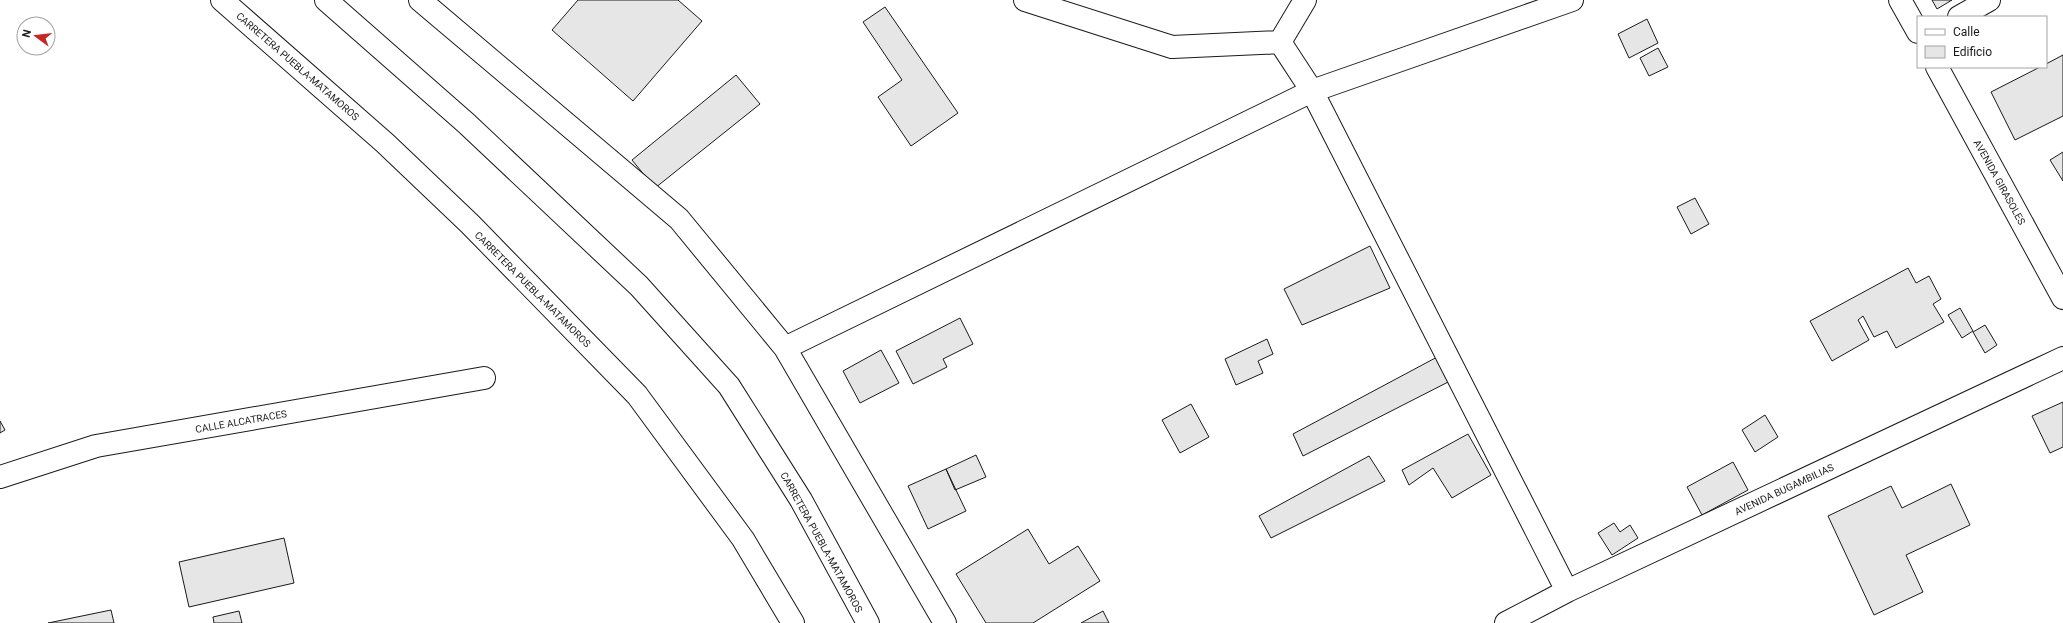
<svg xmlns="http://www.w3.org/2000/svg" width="2063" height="623" font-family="Roboto,sans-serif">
	<rect width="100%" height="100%" fill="#fff"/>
	<path fill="#e6e6e6" stroke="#1a1a1a" d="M578 0H678L702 21 633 101 552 30Z
		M1932 0H1952L1937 9Z
		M885 7 958 113 911 146 878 97 902 80 863 22Z
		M1647 19 1658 43 1629 58 1618 34Z
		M1658 48 1668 67 1649 76 1640 58Z
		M2063 55V116L2015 140 1991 92 2040 67H2046V64Z
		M736 75 760 104 655 188 632 160Z
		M2063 152V181L2050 160Z
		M1695 198 1709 224 1691 234 1677 207Z
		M1370 246 1390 288 1302 325 1284 289Z
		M1908 268 1916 283 1929 276 1941 299 1933 304 1944 322 1896 348 1887 331 1874 337 1863 316 1858 320 1869 340 1832 361 1810 321Z
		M1960 308 1973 331 1962 338 1948 315Z
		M960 318 973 344 943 359 947 367 913 384 896 351Z
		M1985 325 1997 345 1985 353 1973 332Z
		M1267 339 1273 354 1258 361 1263 373 1236 385 1225 359Z
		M881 350 899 383 860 403 843 371Z
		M1439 356 1454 379 1303 456 1293 434Z
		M2063 402V447L2050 453 2032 416Z
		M1191 404 1209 437 1180 453 1162 420Z
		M1765 415 1778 437 1755 452 1742 430Z
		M0 421 5 430 0 433Z
		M1468 434 1491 475 1452 498 1433 468 1409 485 1402 470Z
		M976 455 986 477 955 490 946 469Z
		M1369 456 1385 481 1271 538 1259 516Z
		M1733 462 1748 490 1702 515 1687 487Z
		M946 469 966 511 928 529 908 486Z
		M1951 484 1970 525 1906 555 1923 592 1874 615 1828 516 1891 486 1902 508Z
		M1614 523 1620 532 1630 525 1638 538 1612 555 1598 533Z
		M1028 529 1049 564 1078 546 1100 581 1033 623H986L956 574Z
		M284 538 294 583 189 607 179 562Z
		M111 610 114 623H48Z
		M239 611 242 623H214L213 617Z
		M1103 611 1109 623H1081Z"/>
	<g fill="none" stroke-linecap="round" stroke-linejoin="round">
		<defs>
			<path id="minor" d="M420 0 679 219 785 348 945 623
				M1025 0 1172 47 1280 42
				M1900 0 1918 32
				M1959 17 1989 0
				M1280 42 1312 91 1567 591
				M1280 42 1305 0
				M1937 67 2063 298
				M785 348 1312 91 1572 0
				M0 477 96 446 484 378
				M1506 623 1567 591 2063 358"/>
			<path id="major" d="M222 0 385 143 470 224 637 395 743 539 793 623
				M326 0 466 123 639 286 729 386 801 500 868 623"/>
		</defs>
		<use href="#minor" stroke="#1a1a1a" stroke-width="24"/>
		<use href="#major" stroke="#1a1a1a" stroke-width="24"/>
		<use href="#minor" stroke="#fff" stroke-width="22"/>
		<use href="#major" stroke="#fff" stroke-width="22"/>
	</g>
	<g text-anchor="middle" stroke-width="3" stroke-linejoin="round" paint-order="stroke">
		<g font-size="10" fill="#1a1a1a" stroke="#fff">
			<text transform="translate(298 66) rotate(41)" y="4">CARRETERA PUEBLA-MATAMOROS</text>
			<text transform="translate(2000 182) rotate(61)" y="4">AVENIDA GIRASOLES</text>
			<text transform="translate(533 289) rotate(45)" y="4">CARRETERA PUEBLA-MATAMOROS</text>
			<text transform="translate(241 421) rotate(-10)" y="4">CALLE ALCATRACES</text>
			<text transform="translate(1784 489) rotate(-25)" y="4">AVENIDA BUGAMBILIAS</text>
			<text transform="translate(822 542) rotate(61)" y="4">CARRETERA PUEBLA-MATAMOROS</text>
		</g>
	</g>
	<rect x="1917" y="16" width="130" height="52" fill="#ffffff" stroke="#a3a3a3"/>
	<rect x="1925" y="29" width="20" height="6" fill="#ffffff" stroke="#a3a3a3"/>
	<text x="1953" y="36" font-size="12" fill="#1a1a1a">Calle</text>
	<rect x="1925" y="46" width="20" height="12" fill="#e6e6e6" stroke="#a3a3a3"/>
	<text x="1953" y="56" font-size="12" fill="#1a1a1a">Edificio</text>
	<g transform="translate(36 36) rotate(285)"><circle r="19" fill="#ffffff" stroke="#a3a3a3"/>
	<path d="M0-3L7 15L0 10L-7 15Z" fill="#c62828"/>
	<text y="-6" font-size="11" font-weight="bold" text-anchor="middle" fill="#1a1a1a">N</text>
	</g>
</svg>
